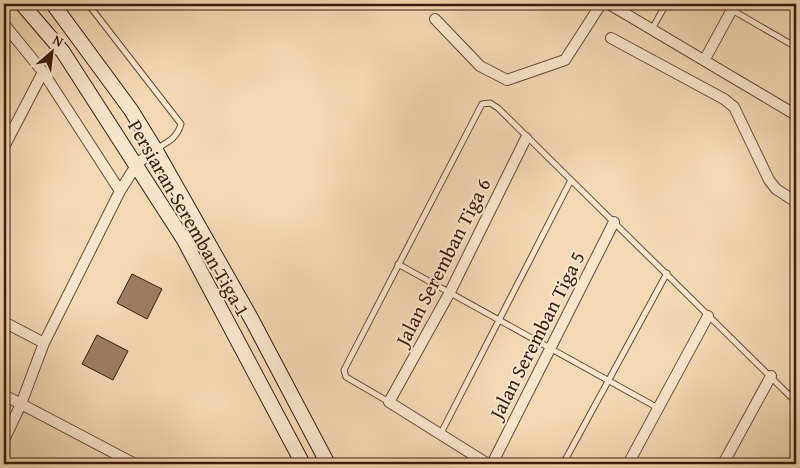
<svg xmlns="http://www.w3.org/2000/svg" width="800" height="468" font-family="'Gentium Book Plus',serif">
	<rect width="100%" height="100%" fill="#f3d9b3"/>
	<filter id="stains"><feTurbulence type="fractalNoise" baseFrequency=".004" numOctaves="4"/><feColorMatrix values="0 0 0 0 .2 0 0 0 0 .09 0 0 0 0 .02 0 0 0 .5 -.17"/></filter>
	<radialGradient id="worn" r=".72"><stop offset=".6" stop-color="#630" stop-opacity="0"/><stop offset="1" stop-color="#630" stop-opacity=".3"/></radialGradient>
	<path fill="#9b7e63" stroke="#3b1b0d" d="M132 274 162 289 147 319 117 303Z
		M97 335 128 351 113 380 82 364Z"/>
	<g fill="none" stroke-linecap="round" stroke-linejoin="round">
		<defs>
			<path id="service" d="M88 4 181 124C177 138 168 142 156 149
				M732 10 796 47
				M652 29 666 4
				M398 264 658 408
				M389 402 346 377 344 370 482 104 490 103 498 108 796 402
				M440 435 571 180
				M563 464 667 273
				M790 464 796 452"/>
			<path id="minor" d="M609 4 796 115
				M435 19 480 66 507 80 565 60 601 4
				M4 24 43 72 120 191
				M611 38 724 99 734 107 769 180 776 189 796 202
				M705 59 735 4
				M4 147 43 72
				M4 322 44 343
				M4 395 135 464
				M4 440 21 404 44 343 120 191 137 164 155 149
				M488 464 389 402 450 292 526 138
				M492 464 614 222
				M628 464 708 316
				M723 464 771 376"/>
			<path id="secondary" d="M22 4 63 52 184 240 303 464
				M53 4 131 110 155 149 252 320 328 464"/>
		</defs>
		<use href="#service" stroke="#694a36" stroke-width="7"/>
		<use href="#minor" stroke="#694a36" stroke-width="12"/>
		<use href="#secondary" stroke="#3b1b0d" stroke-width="16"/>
		<use href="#service" stroke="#f7e6ce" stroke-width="5"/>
		<use href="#minor" stroke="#f7e6ce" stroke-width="10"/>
		<use href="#secondary" stroke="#f7e6ce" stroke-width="14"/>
	</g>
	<g text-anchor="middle" stroke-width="4" stroke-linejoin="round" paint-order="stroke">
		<g font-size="20" fill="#3b1b0d" stroke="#f7e6ce">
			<text transform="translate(189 218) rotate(60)" y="7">Persiaran Seremban Tiga 1</text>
			<text transform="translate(443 262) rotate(-63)" y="7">Jalan Seremban Tiga 6</text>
			<text transform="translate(537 335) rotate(-63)" y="7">Jalan Seremban Tiga 5</text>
		</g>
	</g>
	<rect width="800" height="468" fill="none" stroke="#f3d9b3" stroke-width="20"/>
	<rect x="5" y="5" width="790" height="458" fill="none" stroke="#3b1b0d" stroke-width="2.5"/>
	<rect x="10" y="10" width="780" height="448" fill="none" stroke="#3b1b0d"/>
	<g transform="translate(52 52) rotate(28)" stroke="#f7e6ce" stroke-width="4" paint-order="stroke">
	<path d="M0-4L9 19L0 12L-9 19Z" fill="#3b1b0d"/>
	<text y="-8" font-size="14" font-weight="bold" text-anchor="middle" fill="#3b1b0d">N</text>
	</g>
	<rect width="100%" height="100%" filter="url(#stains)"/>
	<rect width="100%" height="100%" fill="url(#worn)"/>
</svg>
